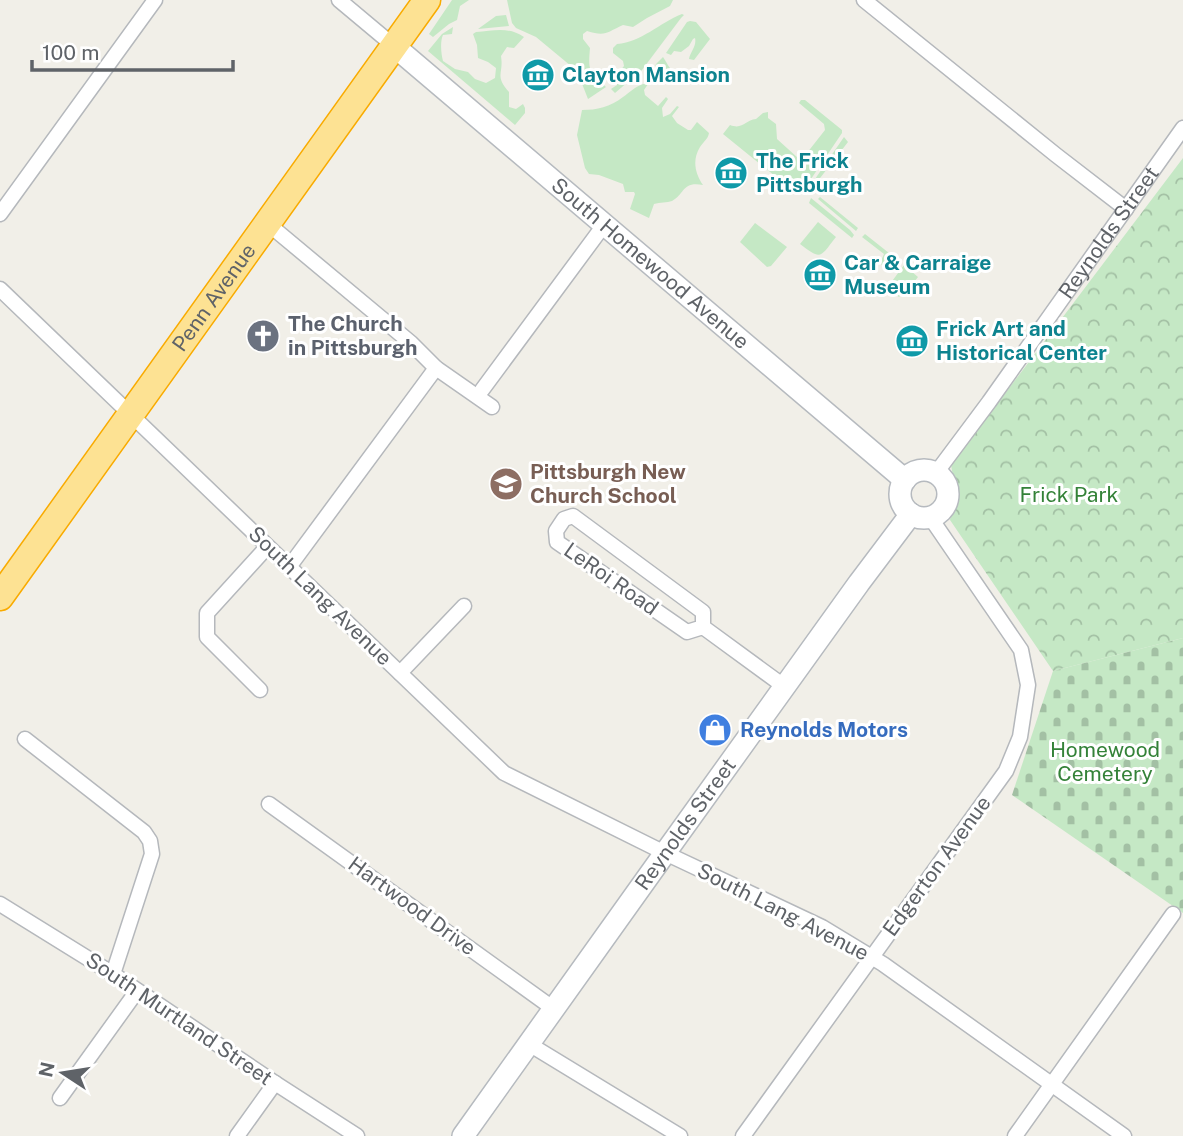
<svg xmlns="http://www.w3.org/2000/svg" width="1183" height="1136" font-family="'Public Sans',sans-serif">
	<defs>
		<pattern id="forest-crowns" width="20" height="18" patternUnits="userSpaceOnUse" patternTransform="scale(1.75)"><rect width="20" height="18" fill="#c5e8c5"/><path d="M2 6a3 3 0 1 1 6 0M12 15a3 3 0 1 1 6 0" fill="none" stroke="#a3c0a4"/></pattern>
		<pattern id="cemetery-stones" width="16" height="16" patternUnits="userSpaceOnUse" patternTransform="scale(1.75)"><rect width="16" height="16" fill="#c5e8c5"/><path d="M2 7V4a2 2 0 0 1 4 0v3zM10 15v-3a2 2 0 0 1 4 0v3z" fill="#a3c0a4"/></pattern>
	</defs>
	<rect width="100%" height="100%" fill="#f1efe8"/>
	<path fill="#c5e8c5" d="M452 0H469L460 6 457 20 449 24 433 37 429 34Z
		M507 0H673L670 6 647 18 633 27 623 25C607 32 606 37 587 31L583 34V39L590 48C588 72 589 71 606 87L588 99 577 71 536 37 516 28 512 23Z
		M682 14 684 15 681 18 642 70 615 93 611 89 617 85 616 76 624 66 623 61 613 53V48L617 44C642 42 659 23 682 14Z
		M506 15 509 26 478 29 496 16Z
		M690 21 696 22 710 39 694 60 689 59C690 52 697 46 695 38L693 39 689 46 681 52 674 51 671 55 666 53 687 22Z
		M453 27 452 34 443 35C440 41 441 54 443 61L455 69 468 72 475 79 486 83 495 78 496 68 488 62 478 58 477 45 473 34 476 32C493 31 508 26 524 37L514 48 507 47 501 56C504 74 494 75 509 92V107L516 109 523 104 525 108V113L515 125 428 51 442 34Z
		M663 57C668 64 667 66 675 73L667 74 656 81 652 74 656 64Z
		M643 84H648L644 90 645 95 658 106 666 97 668 99 662 108 663 117 670 114 677 106 679 107 672 116 677 123 688 130H691L697 122 709 133C708 139 704 141 700 147 692 160 695 173 703 185 682 181 685 194 672 201 667 203 660 202 654 204L649 218 630 209 635 194 634 192H625L623 184 599 175 589 174 585 168 577 135 582 110C597 110 610 107 623 97 630 92 635 87 643 84Z
		M801 100H805L842 130V133L811 179 812 181C805 186 801 190 791 189L723 134 730 125C743 130 745 120 756 119L763 113 768 112V118L776 124 777 139 798 158H803L825 130 824 124 799 103Z
		M844 137 848 142 817 182 815 179Z
		M820 197 858 228 856 231 818 199Z
		M811 198 850 230 854 235 852 238 809 203Z
		M818 222 836 237C820 257 822 261 800 244Z
		M755 223 787 247 771 266 767 267 740 242Z
		M865 234 894 257 885 268 880 263 884 254 862 237Z
		M904 265 918 277 905 294 903 293 899 297 887 288Z"/>
	<path fill="url(#forest-crowns)" d="M1183 158V638L1053 671 950 520 956 493 951 465Z"/>
	<path fill="url(#cemetery-stones)" d="M1183 638V913L1012 795 1053 671Z"/>
	<g fill="none" stroke-linecap="round" stroke-linejoin="round">
		<defs>
			<g id="street">
				<path d="M339 0 394 46"/>
				<path d="M864 0 1056 155 1126 209"/>
				<path d="M0 214 155 0"/>
				<path d="M267 223 411 343 436 368 492 407"/>
				<path d="M0 289 504 773 665 853 822 927 883 964 1124 1136"/>
				<path d="M482 390 604 225"/>
				<path id="s1" d="M936 473 989 402 1183 128"/>
				<path d="M289 567 436 368"/>
				<path d="M703 627 687 632 557 542 556 531 564 519 573 516 703 612V627L785 687"/>
				<path d="M400 673 464 606"/>
				<path d="M260 690 207 637V613L267 547"/>
				<path d="M25 739 144 832 150 841 152 854 113 974"/>
				<path d="M269 804 554 1009"/>
				<path d="M0 904 113 974 275 1083 357 1136"/>
				<path d="M529 1044 680 1136"/>
				<path d="M60 1098 137 991"/>
				<path d="M237 1136 275 1083"/>
				<path d="M743 1136 1006 771 1020 737 1028 685 1021 650 930 517"/>
				<path d="M1015 1136 1173 914"/>
			</g>
			<g id="secondary">
				<path id="s2" d="M394 46 905 480"/>
				<circle cx="924" cy="494" r="24"/>
				<path id="s3" d="M463 1136 665 853 859 583 911 514"/>
			</g>
			<g id="highway">
				<path id="s4" d="M0 597 427 0"/>
			</g>
		</defs>
		<use href="#street" stroke="#b5b8bc" stroke-width="17"/>
		<use href="#secondary" stroke="#b6babf" stroke-width="24"/>
		<use href="#highway" stroke="#f9ab00" stroke-width="29"/>
		<use href="#street" stroke="#fff" stroke-width="14"/>
		<use href="#secondary" stroke="#fff" stroke-width="21"/>
		<use href="#highway" stroke="#fde293" stroke-width="26"/>
	</g>
	<defs>
		<symbol id="museum-disc" viewBox="-11 -11 22 22"><circle r="9.5" fill="#0f9aa8" stroke="#fff"/><path d="M0-6L6-3V-2H-6V-3ZM-5-1h2V3h-2ZM-1-1h2V3h-2ZM3-1h2V3H3ZM-6 4H6V6H-6Z" fill="#fff"/></symbol>
		<symbol id="church-disc" viewBox="-11 -11 22 22"><circle r="9.5" fill="#6b7280" stroke="#fff"/><path d="M-1.2-6h2.4v3.5h3.3v2.4h-3.3V6h-2.4V-.1h-3.3v-2.4h3.3Z" fill="#fff"/></symbol>
		<symbol id="school-disc" viewBox="-11 -11 22 22"><circle r="9.5" fill="#8d6e63" stroke="#fff"/><path d="M0-5L7-2L0 1L-7-2ZM-4 1L0 2.5L4 1V4Q0 6-4 4Z" fill="#fff"/></symbol>
		<symbol id="shop-disc" viewBox="-11 -11 22 22"><circle r="9.5" fill="#3f7fe0" stroke="#fff"/><path d="M-5-2.5h2.3a2.7 3.5 0 0 1 5.4 0H5L5.5 6h-11ZM-1.5-2.5h3a1.5 2.3 0 0 0-3 0Z" fill="#fff"/></symbol>
	</defs>
	<g fill-rule="evenodd">
		<use href="#museum-disc" x="519" y="56" width="38" height="38"/>
		<use href="#museum-disc" x="712" y="154" width="38" height="38"/>
		<use href="#museum-disc" x="801" y="256" width="38" height="38"/>
		<use href="#church-disc" x="244" y="317" width="38" height="38"/>
		<use href="#museum-disc" x="893" y="322" width="38" height="38"/>
		<use href="#school-disc" x="487" y="465" width="38" height="38"/>
		<use href="#shop-disc" x="696" y="711" width="38" height="38"/>
	</g>
	<g text-anchor="middle" stroke-width="6" stroke-linejoin="round" paint-order="stroke">
		<g font-size="21" font-weight="bold" fill="#0d838f" stroke="#fff" text-anchor="start">
			<text x="562" y="82">Clayton Mansion</text>
			<text x="756" y="168">The Frick<tspan x="756" dy="24">Pittsburgh</tspan></text>
			<text x="844" y="270">Car &amp; Carraige<tspan x="844" dy="24">Museum</tspan></text>
			<text x="936" y="336">Frick Art and<tspan x="936" dy="24">Historical Center</tspan></text>
		</g>
		<g font-size="21" fill="#5f6368" stroke="#fff">
			<text dy="7" stroke="none"><textPath href="#s1" startOffset="296">Reynolds Street</textPath></text>
			<text dy="7" stroke="none"><textPath href="#s2" startOffset="336">South Homewood Avenue</textPath></text>
			<text dy="7" stroke="none"><textPath href="#s4" startOffset="368">Penn Avenue</textPath></text>
			<text transform="translate(611 579) rotate(35)" y="7">LeRoi Road</text>
			<text transform="translate(320 596) rotate(44)" y="7">South Lang Avenue</text>
			<text dy="7" stroke="none"><textPath href="#s3" startOffset="383">Reynolds Street</textPath></text>
			<text transform="translate(937 866) rotate(-54)" y="7">Edgerton Avenue</text>
			<text transform="translate(412 906) rotate(36)" y="7">Hartwood Drive</text>
			<text transform="translate(783 912) rotate(27)" y="7">South Lang Avenue</text>
			<text transform="translate(179 1019) rotate(34)" y="7">South Murtland Street</text>
		</g>
		<g font-size="21" font-weight="bold" fill="#5b616d" stroke="#fff" text-anchor="start">
			<text x="288" y="331">The Church<tspan x="288" dy="24">in Pittsburgh</tspan></text>
		</g>
		<g font-size="21" font-weight="bold" fill="#785e54" stroke="#fff" text-anchor="start">
			<text x="530" y="479">Pittsburgh New<tspan x="530" dy="24">Church School</tspan></text>
		</g>
		<g font-size="21" fill="#348238" stroke="#fff">
			<text x="1069" y="502">Frick Park</text>
			<text x="1105" y="757">Homewood<tspan x="1105" dy="24">Cemetery</tspan></text>
		</g>
		<g font-size="21" font-weight="bold" fill="#366cbe" stroke="#fff" text-anchor="start">
			<text x="740" y="737">Reynolds Motors</text>
		</g>
	</g>
	<g transform="translate(63 1073) rotate(282)" stroke="#ffffff" stroke-width="5" paint-order="stroke">
	<path d="M0-5L12 26L0 18L-12 26Z" fill="#5f6368"/>
	<text y="-10" font-size="19" font-weight="bold" text-anchor="middle" fill="#5f6368">N</text>
	</g>
	<path d="M32 60v10h201v-10" fill="none" stroke="#5f6368" stroke-width="3.5"/>
	<text x="42" y="60" font-size="21" fill="#5f6368" stroke="#ffffff" stroke-width="5" paint-order="stroke">100 m</text>
</svg>
